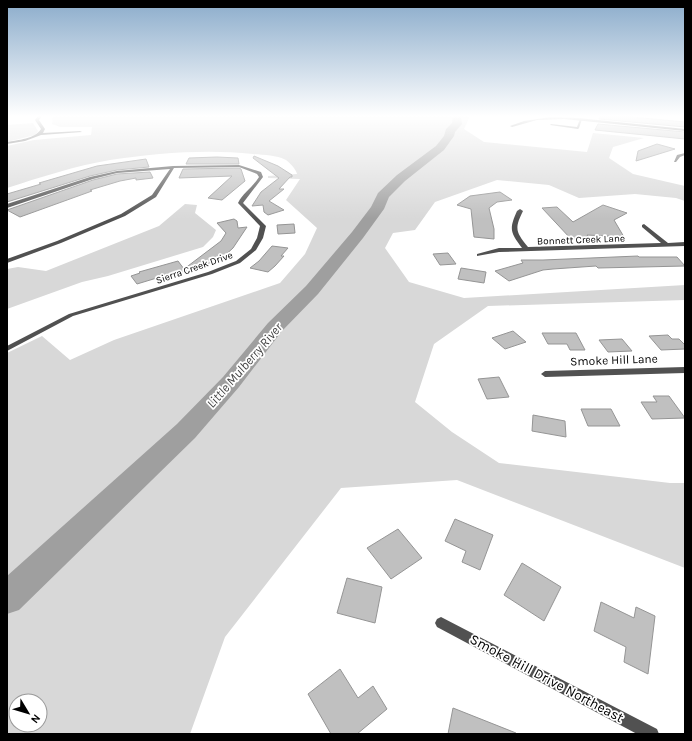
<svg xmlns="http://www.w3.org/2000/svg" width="692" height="741" font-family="Karla,sans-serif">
	<rect width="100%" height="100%" fill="#fff"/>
	<path fill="#d8d8d8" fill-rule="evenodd" d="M53 116H470L464 129 484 142 587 152 593 133 644 138 613 147 609 158 633 174 685 186V201L676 198 635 194 579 198 549 185 497 180 435 202 415 230 393 233 385 248 409 282 464 298 685 285V300L488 306 434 344 415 402 452 432 499 463 670 483H685V568L457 480 341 488 225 637 190 734H7V353L42 336 70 360 114 340 280 283 305 254 317 228 286 200 300 179 268 178V176L297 174C296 169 290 163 286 160 276 155 264 155 253 154 206 149 157 153 110 160 75 166 41 177 7 188V146L34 140 91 135 92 127H60L52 124ZM16 701H40V725H16Z
		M33 123 38 131 35 135 7 142V125Z
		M185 204 197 205 195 213 216 230 213 237 203 247 108 276 82 282 7 309V269L18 267 46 271 159 226Z"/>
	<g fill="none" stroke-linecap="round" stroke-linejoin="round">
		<path fill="#9f9f9f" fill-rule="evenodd" d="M453 116H461L462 124 455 132 454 136 444 150 405 181 389 197 384 209 363 238 318 294 282 331 239 387 195 438 19 610 7 614V576L177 424 223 377 268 323 306 286 352 232 371 207 378 193 397 175 436 146 444 136 446 129 452 123Z"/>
	</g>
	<path fill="#c0c0c0" stroke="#959595" d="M600 116H621L685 122V127L599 119Z
		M598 124 685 132V139L595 130Z
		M657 144 675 149 636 161 638 151Z
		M254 156 278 166 292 175V177H290L279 189H284L269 201 284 210 268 215 264 212 263 205 252 206 261 192 279 178 253 158Z
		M217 157 238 158 239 164H186L189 158Z
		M146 159 149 167 117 170 90 176 7 202V194L41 184 39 183 97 166Z
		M239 168 241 169 245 181 222 200 208 198 232 176 179 178 183 169Z
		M150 172 153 178 136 180V178L120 181 90 190 92 191 20 217 7 210 93 180 117 174Z
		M500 192 512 200 497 202 489 208 494 229V239L474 237 471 209 457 205 470 196Z
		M603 205 627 213 614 220 624 237 587 235 590 239H571L542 208 557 207 573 222Z
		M234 219 237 221 238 228 247 227 233 248 221 259 182 272V271L183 270 137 284 131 276 140 273 139 272 178 261 184 269 221 241 226 233 217 223Z
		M294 224 295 233 278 234 277 225Z
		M272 246 288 248 281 256H284L275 266 268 272 250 268 259 261Z
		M448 253 456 264 440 265 433 254Z
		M638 256 639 257H677L685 266 598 268 596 266 553 269 543 270 509 281 495 271 523 263 521 260H543Z
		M461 268 486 272 484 283 458 279Z
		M513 331 526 342 505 349 492 338Z
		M542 333H576L585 350H570L567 344H548Z
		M668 335 672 339H679L685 345V349L661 350 649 336Z
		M622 339 632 351 608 352 599 340Z
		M499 377 509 397 487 399 478 379Z
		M653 396H669L685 418 652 419 641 402H657Z
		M581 409H611L620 426H588Z
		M533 415 565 421 566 437 532 431Z
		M455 519 493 535 480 570 462 562 466 551 445 541Z
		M398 529 422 558 391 579 367 548Z
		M522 563 561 587 544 621 504 595Z
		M347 578 382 587 375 623 337 613Z
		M601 602 634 618 636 607 655 616 648 674 624 662 626 647 594 631Z
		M340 669 358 698 373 686 387 709 357 734H331L308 694Z
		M453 708 516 733V734H448Z"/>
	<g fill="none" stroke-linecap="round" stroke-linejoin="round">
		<path fill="#515151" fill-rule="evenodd" d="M581 118 582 119 579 128 578 129 550 125 551 124 577 127 580 119Z"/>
		<path fill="#515151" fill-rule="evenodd" d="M38 116H42L39 120 45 129 43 133 80 131 82 132 41 135 25 141 7 144V142C18 140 35 139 41 129L35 120Z
			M551 117 578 118 685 129V131L564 119 537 120 512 127 510 126 524 121Z
			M685 153V155L680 157 676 162H674L677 155Z
			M239 165 261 172 263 177 243 203 266 226 263 238 256 250 240 263 212 274 73 316 7 351V346L69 314 208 272 236 261 251 249 257 238 260 226 238 203C243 193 253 187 259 177L257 174 239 167 174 168 156 197 125 216 61 243 7 263V259L57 241 121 214 152 195 170 169 117 173 93 179 7 208V204L90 177 117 171 173 166Z
			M520 209 523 211C514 229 516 232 528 247L661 243 642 227V225L644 224 668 243 685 242V246L499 252 477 256V254L499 248H522C510 232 509 229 517 211Z
			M685 367V373L545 377 541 374 545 371Z
			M441 617 657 729 659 734H637L437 627 435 623 437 619Z"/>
	</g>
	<linearGradient id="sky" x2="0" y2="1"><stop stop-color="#8baccb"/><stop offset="0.53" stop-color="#fff"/><stop offset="1" stop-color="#fff" stop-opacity="0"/></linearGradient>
	<rect width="692" height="219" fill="url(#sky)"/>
	<g text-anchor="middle" stroke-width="3.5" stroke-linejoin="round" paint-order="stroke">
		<g font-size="10" fill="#000" stroke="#fff">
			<text transform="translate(581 239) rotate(-2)" y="4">Bonnett Creek Lane</text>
			<text transform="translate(194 267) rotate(-19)" y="4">Sierra Creek Drive</text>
		</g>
		<g font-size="12" fill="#000" stroke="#fff">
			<text transform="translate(614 360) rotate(-2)" y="4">Smoke Hill Lane</text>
		</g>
		<g font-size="13" font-style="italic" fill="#404040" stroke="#fff">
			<text transform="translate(244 365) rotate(-49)" y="5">Little Mulberry River</text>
		</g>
		<g font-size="14" fill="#000" stroke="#fff">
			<text transform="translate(547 678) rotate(28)" y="5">Smoke Hill Drive Northeast</text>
		</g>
	</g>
	<rect width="692" height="741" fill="none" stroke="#000000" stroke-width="16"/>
	<g transform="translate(28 713) rotate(128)"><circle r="19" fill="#ffffff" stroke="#999999"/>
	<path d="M0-3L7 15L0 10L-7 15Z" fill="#000000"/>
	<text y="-6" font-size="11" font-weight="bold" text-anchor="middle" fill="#000000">N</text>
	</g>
</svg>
